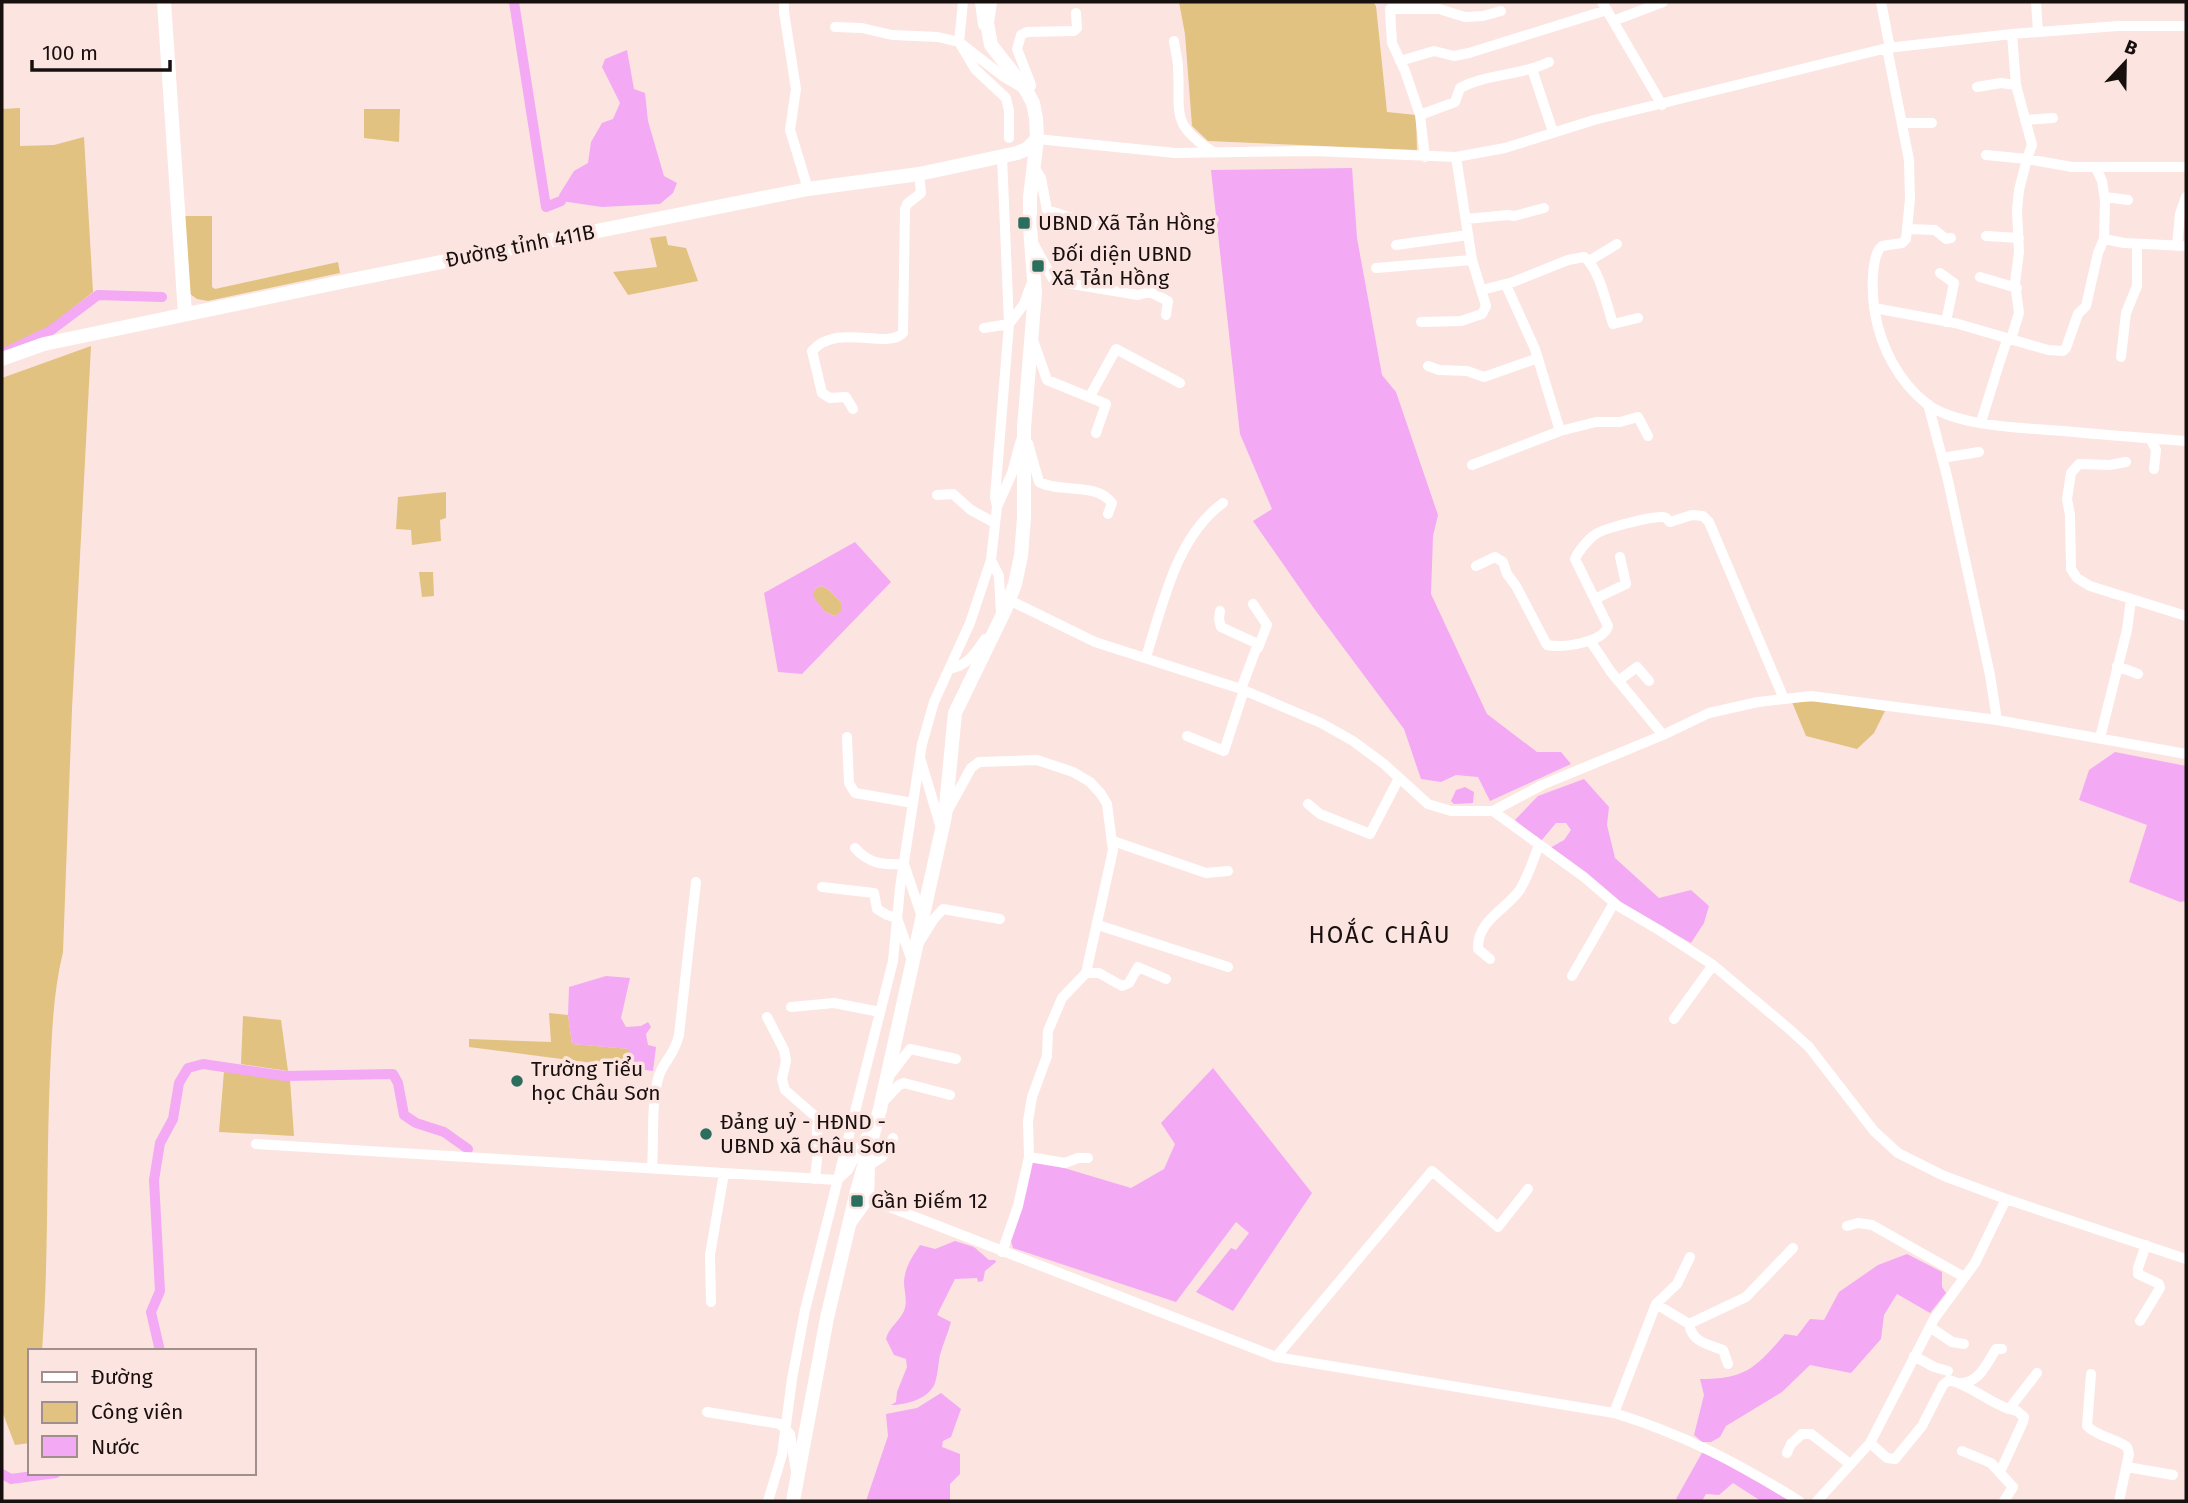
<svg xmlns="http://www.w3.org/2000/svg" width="2188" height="1503" font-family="'Fira Sans',sans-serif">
	<rect width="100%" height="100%" fill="#fce4e1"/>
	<path fill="#e1c280" d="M1179 2H1373L1376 6 1387 112 1416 115 1417 150 1208 141 1192 126 1185 34Z
		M20 108V146L54 145 84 137 93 292 48 328 2 350V109Z
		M364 109H400L399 142 364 138Z
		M183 216H212V287L215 289 338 262 340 273 208 301 197 299 190 294Z
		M666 236 668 245 686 248 698 281 628 295 613 272 657 267 650 238Z
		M91 346 72 709 63 952C53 993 52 1033 50 1074 46 1166 49 1259 42 1351H30V1443L15 1445 2 1411V378Z
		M446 492V518L440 520 441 541 412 545 411 530 396 529 398 497Z
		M419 572H433L434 596 422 597Z
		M821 586 828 589 841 602 842 611 835 616 825 612 812 596 815 589Z
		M1826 701 1885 711 1874 733 1857 749 1806 736 1792 702Z
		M549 1013 568 1015 572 1044 630 1049V1068L469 1047V1039L551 1042Z
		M243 1016 281 1020 288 1071 241 1064Z
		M224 1071 290 1080 294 1136 219 1132Z"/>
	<path fill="#f3a9f4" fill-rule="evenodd" d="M627 50 634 89 645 93 648 121 664 176 677 183 673 193 660 204 602 207 561 201 559 195 574 171 588 163 591 142 602 123 613 119 620 103 602 67 605 59Z
		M1352 168 1357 238 1382 375 1396 392 1438 515 1433 536 1431 594 1487 714 1537 752H1561L1571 764 1490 801 1478 777 1456 775 1441 782 1421 779 1404 729 1313 607 1253 521 1272 509 1240 434 1211 170Z
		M855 542 891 582 802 674 778 672 764 593ZM821 586 828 589 841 602V611L835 616 825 612 813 596 815 589Z
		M2115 752 2186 766V901L2180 902 2129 882 2147 825 2079 800 2089 770Z
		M1584 779 1609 807 1607 825 1615 858 1659 898 1691 890 1709 906 1704 923 1691 943 1619 902 1550 848 1564 840 1571 830 1566 823H1556L1541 841 1515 820 1538 796Z
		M1465 787 1474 792 1473 803 1454 804 1451 801 1456 790Z
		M606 976 630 978 621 1018 626 1027 641 1026 648 1022 651 1027 646 1034 648 1045 656 1047 653 1071 630 1068 629 1049 572 1044 568 1015 569 987Z
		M1213 1068 1312 1193 1233 1311 1196 1292 1231 1248 1236 1250 1249 1233 1236 1222 1176 1302 1013 1248 1010 1238 1027 1161 1034 1159 1131 1188 1164 1169 1175 1144 1161 1123Z
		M955 1241 974 1247 989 1260H995L996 1262 985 1271 983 1281 978 1282 977 1278 955 1279 937 1315 951 1322C948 1333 943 1344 940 1355 938 1364 938 1374 935 1383 929 1399 906 1405 891 1405L896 1402 897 1392 907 1367 906 1359 894 1355 886 1339C889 1327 899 1322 904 1311 908 1301 904 1291 904 1282 905 1267 912 1257 920 1245L935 1249Z
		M1907 1254 1942 1272V1287L1946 1293 1930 1313 1897 1294 1884 1315 1881 1339 1851 1373 1810 1365 1782 1392 1726 1426 1720 1437 1711 1442H1702L1694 1435 1704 1395 1700 1379C1747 1379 1756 1367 1785 1334L1797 1336 1810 1319 1824 1320 1839 1292 1878 1265Z
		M941 1393 961 1409 951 1437 943 1441 942 1447 960 1454V1474L950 1484V1501H866L888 1436 886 1414 917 1408Z
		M1703 1451 1791 1501H1761L1733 1483 1719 1495 1706 1494 1702 1501H1680L1676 1499Z"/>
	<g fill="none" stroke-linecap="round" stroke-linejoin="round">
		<path stroke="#f3a9f4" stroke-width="10" d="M514 2 546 207 561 201
			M8 351 50 331 98 295 162 297
			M160 1351 151 1312 160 1291 154 1180 160 1143 173 1119 179 1083 188 1068 203 1064 285 1076 393 1074 398 1083 404 1115 416 1123 444 1132 468 1149
			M2 1474 11 1479 56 1473"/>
		<path stroke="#fff" stroke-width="10" d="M784 2V12L796 89 790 130 808 189
			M963 2 959 42 975 69 1006 98 1009 111V138
			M980 2 983 25
			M1602 2 1662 105
			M1881 2 1890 48
			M2036 2 2038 32
			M1613 21 1663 2
			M835 27 862 28 892 35 938 37 959 42 1004 77 1026 90 1031 86 1030 82 1017 49 1021 35 1027 32 1074 31 1077 28 1076 13
			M1174 41C1175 50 1178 59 1178 68 1181 114 1169 123 1213 152
			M1887 48 1909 160 1910 199 1906 239 1902 243 1882 246C1870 256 1872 297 1875 313 1881 348 1899 382 1927 404 1957 427 2026 428 2063 431 2104 435 2145 438 2186 441
			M1400 61 1434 51 1454 56 1469 53 1607 10
			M1532 69 1553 132
			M1977 87 2001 83 2016 85
			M1420 115 1455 102 1460 88C1489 73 1521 76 1549 62
			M2025 120 2053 118
			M1902 123H1932
			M1037 139 1175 153 1313 151 1456 157 1505 148 1594 120 1887 48 2012 34 2118 26H2186
			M1986 155 2027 159 2032 145 2016 85 2012 34
			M1425 157 1420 115 1405 71 1392 43 1390 9H1439L1465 17 1483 16 1501 11
			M1033 165 1041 178 1047 210 1097 226
			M2105 197 2128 200
			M1466 219 1508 215 1514 216 1544 208
			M1907 229 1935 230 1946 239 1951 238
			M1986 236 2019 238
			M2104 239 2124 243 2186 246
			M1033 243 1054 281 1138 295 1150 292 1168 301 1166 315
			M1396 245 1468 235
			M2177 246 2180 214 2186 197
			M1589 261 1617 244
			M1376 268 1472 260
			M1940 273 1954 283 1946 322
			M1980 277 2017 288
			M1506 285 1535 349 1560 431
			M1482 290 1513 282 1568 260 1584 257C1599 267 1607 306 1613 324L1638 318
			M1874 308 1955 323 2048 350 2063 351 2066 348 2078 314 2086 306 2098 253 2104 239 2105 200 2102 181 2096 168
			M1421 322 1461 321 1482 314 1486 306 1472 260 1456 157
			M984 328 1009 324 1024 304 1032 282
			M1033 340 1047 380 1106 404 1096 433
			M2121 357 2126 313 2137 286V244
			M1428 366 1439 370 1467 371 1484 377 1538 358
			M1090 396 1116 349 1180 383
			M1928 404 1947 476 1990 675 1997 720
			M853 409 846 397 830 398 822 393 812 351C837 322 887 350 903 333L905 209 907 204 921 193 919 174
			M1981 422 1999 364 2006 343 2011 339 2019 313 2015 283 2019 252 2017 210 2019 190 2027 159 2072 167H2186
			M2150 438 2156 450 2154 469
			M1028 443 1039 482C1060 493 1096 482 1112 503L1108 514
			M1942 458 1979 452
			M2126 462 2110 465 2079 464 2071 473 2067 499 2070 515 2071 569 2077 578 2090 586 2186 616
			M1472 465 1560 431 1596 422H1620L1638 417 1648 436
			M937 495 953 494 971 510 995 523
			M997 507 995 497 1009 324 1002 156
			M991 560 999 576 1001 614
			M1476 566 1495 557 1503 562 1507 574 1516 586 1547 645C1562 648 1603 643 1608 626L1575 559C1578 552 1588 539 1596 534 1605 528 1649 517 1661 517 1667 517 1666 518 1670 522L1692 515 1703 516 1709 522 1784 699
			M1595 599 1626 584 1620 557
			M1009 600 1095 642 1241 689 1321 723 1353 741 1384 764 1428 804 1451 811H1493L1542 785 1663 735 1709 713 1758 702 1811 696 1997 720 2186 754
			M1253 604 1267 625 1258 648
			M1220 611 1219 619 1221 627 1258 644 1241 689
			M1591 642 1611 672 1663 735
			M1146 657C1163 604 1176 537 1223 503
			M2117 666 2138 674
			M949 669C967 666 975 654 985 639
			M1618 681 1637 667 1649 681
			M1187 736 1224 751 1244 690
			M847 737 849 783 855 793 913 803
			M2100 738 2127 630 2131 599
			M921 761 941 828
			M1308 804 1320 814 1370 834 1399 778
			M948 810 971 768 979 762 1037 760 1073 772 1090 782 1101 794 1107 804 1113 850 1086 973 1062 998 1048 1031 1047 1056 1032 1097 1028 1121 1029 1157 1018 1206 1002 1252
			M1493 811 1584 877 1618 906 1659 930 1713 965 1788 1028 1809 1047 1874 1131 1898 1153 1944 1176 2006 1199 2186 1259
			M1113 841 1206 873 1228 871
			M855 848C869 864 883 865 904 864L922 917
			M822 887 874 893 877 909 887 915 897 918 912 961
			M1098 925 1228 967
			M920 941 933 920 943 909 1000 919
			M1490 959 1478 949C1477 921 1505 910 1519 891 1528 878 1533 860 1539 845
			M1086 973H1099L1122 986 1129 983 1138 967 1166 979
			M1572 976 1614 903
			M791 1007 834 1003 880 1012
			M767 1017 784 1050 786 1061 782 1079 785 1090 816 1117 818 1150 815 1179
			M1674 1019 1713 965
			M890 1075 910 1049 956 1059
			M882 1103 899 1085 904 1083 950 1095
			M256 1144 837 1180 848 1170 871 1127
			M1029 1157 1065 1163 1078 1158H1088
			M652 1168C654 1141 651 1105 658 1079 662 1062 674 1057 679 1035L696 882
			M865 1168 882 1157 893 1138
			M869 1199 1276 1357 1614 1413C1683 1434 1738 1463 1799 1501
			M851 1224 869 1199 870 1166
			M1847 1226 1858 1223 1872 1225 1964 1277
			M711 1302 710 1255 724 1173
			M1656 1304 1677 1284 1690 1257
			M2140 1321 2160 1288 2159 1284 2138 1274V1268L2146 1245
			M1689 1324C1692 1342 1707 1344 1723 1350L1728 1364
			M1930 1327 1952 1342 1964 1344
			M1914 1356 1934 1367 1948 1371
			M1276 1357 1432 1171 1498 1227 1528 1189
			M2091 1374 2087 1426C2098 1437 2115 1438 2127 1447L2129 1454 2119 1501
			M1961 1383C1979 1383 1988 1362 1996 1349H2002
			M707 1412 780 1424 790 1434 796 1471
			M1614 1413 1656 1304 1689 1324 1746 1297 1793 1248
			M1870 1443 1887 1458 1895 1459 1922 1426 1943 1385 1949 1380C1972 1386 1988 1402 2009 1409L2037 1373
			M1962 1451 1991 1463 2013 1487 2004 1501
			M1787 1453 1791 1444 1802 1434H1811L1850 1464
			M2127 1467 2173 1475
			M2000 1472 2023 1422 2024 1417 2017 1411 2009 1409
			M768 1501 782 1455 792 1379 805 1310 893 961 900 888 922 744 934 702 970 623 991 560 997 507 1012 473 1021 440
			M1817 1501 1870 1443 1934 1319 1975 1263 2006 1199"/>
		<path stroke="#fff" stroke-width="14" d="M164 2 185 314
			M2 359 44 344 346 281 808 189 919 174 1017 153 1027 149 1037 139
			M793 1501 827 1318 856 1195 880 1109 945 816 955 713 1005 610 1015 584 1021 556 1024 518V428L1035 293 1030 227V197L1037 139 1036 118 1033 103 1026 90 991 45 987 23 990 2"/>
	</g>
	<g fill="#2c6e5e" stroke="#fce4e1" stroke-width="2.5">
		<rect x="1017" y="216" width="14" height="14" rx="3.5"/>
		<rect x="1031" y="259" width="14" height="14" rx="3.5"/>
		<circle cx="517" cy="1081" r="7"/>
		<circle cx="706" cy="1134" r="7"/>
		<rect x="850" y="1194" width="14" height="14" rx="3.5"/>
	</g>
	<g text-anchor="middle" stroke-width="7" stroke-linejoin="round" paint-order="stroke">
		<g font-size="21" fill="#18100f" stroke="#fce4e1" text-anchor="start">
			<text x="1038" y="230">UBND Xã Tản Hồng</text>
			<text x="1052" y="261">Đối diện UBND<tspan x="1052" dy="24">Xã Tản Hồng</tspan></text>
			<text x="531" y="1076">Trường Tiểu<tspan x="531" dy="24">học Châu Sơn</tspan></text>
			<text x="720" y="1129">Đảng uỷ - HĐND -<tspan x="720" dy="24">UBND xã Châu Sơn</tspan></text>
			<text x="871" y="1208">Gần Điếm 12</text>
		</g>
		<g font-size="21" fill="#18100f" stroke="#fce4e1">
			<text transform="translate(520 246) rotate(-11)" y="7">Đường tỉnh 411B</text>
		</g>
		<g font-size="24" letter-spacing="2" fill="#18100f" stroke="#fce4e1">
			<text x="1380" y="943">HOẮC CHÂU</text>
		</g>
	</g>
	<rect width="2188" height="1503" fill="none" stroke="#18100f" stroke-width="7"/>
	<rect x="28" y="1349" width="228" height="126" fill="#fce4e1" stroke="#a18f8d" stroke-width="2"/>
	<rect x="42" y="1372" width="35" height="10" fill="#ffffff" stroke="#a18f8d" stroke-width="2"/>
	<text x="91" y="1384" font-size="21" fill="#18100f">Đường</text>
	<rect x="42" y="1402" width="35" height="21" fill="#e1c280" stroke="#a18f8d" stroke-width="2"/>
	<text x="91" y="1419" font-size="21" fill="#18100f">Công viên</text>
	<rect x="42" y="1436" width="35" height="21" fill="#f3a9f4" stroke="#a18f8d" stroke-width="2"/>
	<text x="91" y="1454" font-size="21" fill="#18100f">Nước</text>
	<g transform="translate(2125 63) rotate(22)" stroke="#fce4e1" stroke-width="5" paint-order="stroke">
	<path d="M0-5L12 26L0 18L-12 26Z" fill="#18100f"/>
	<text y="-10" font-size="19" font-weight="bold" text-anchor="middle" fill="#18100f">B</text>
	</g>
	<path d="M32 60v10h138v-10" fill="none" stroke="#18100f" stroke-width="3.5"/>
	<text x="42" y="60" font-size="21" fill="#18100f" stroke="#fce4e1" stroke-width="5" paint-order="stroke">100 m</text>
</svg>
